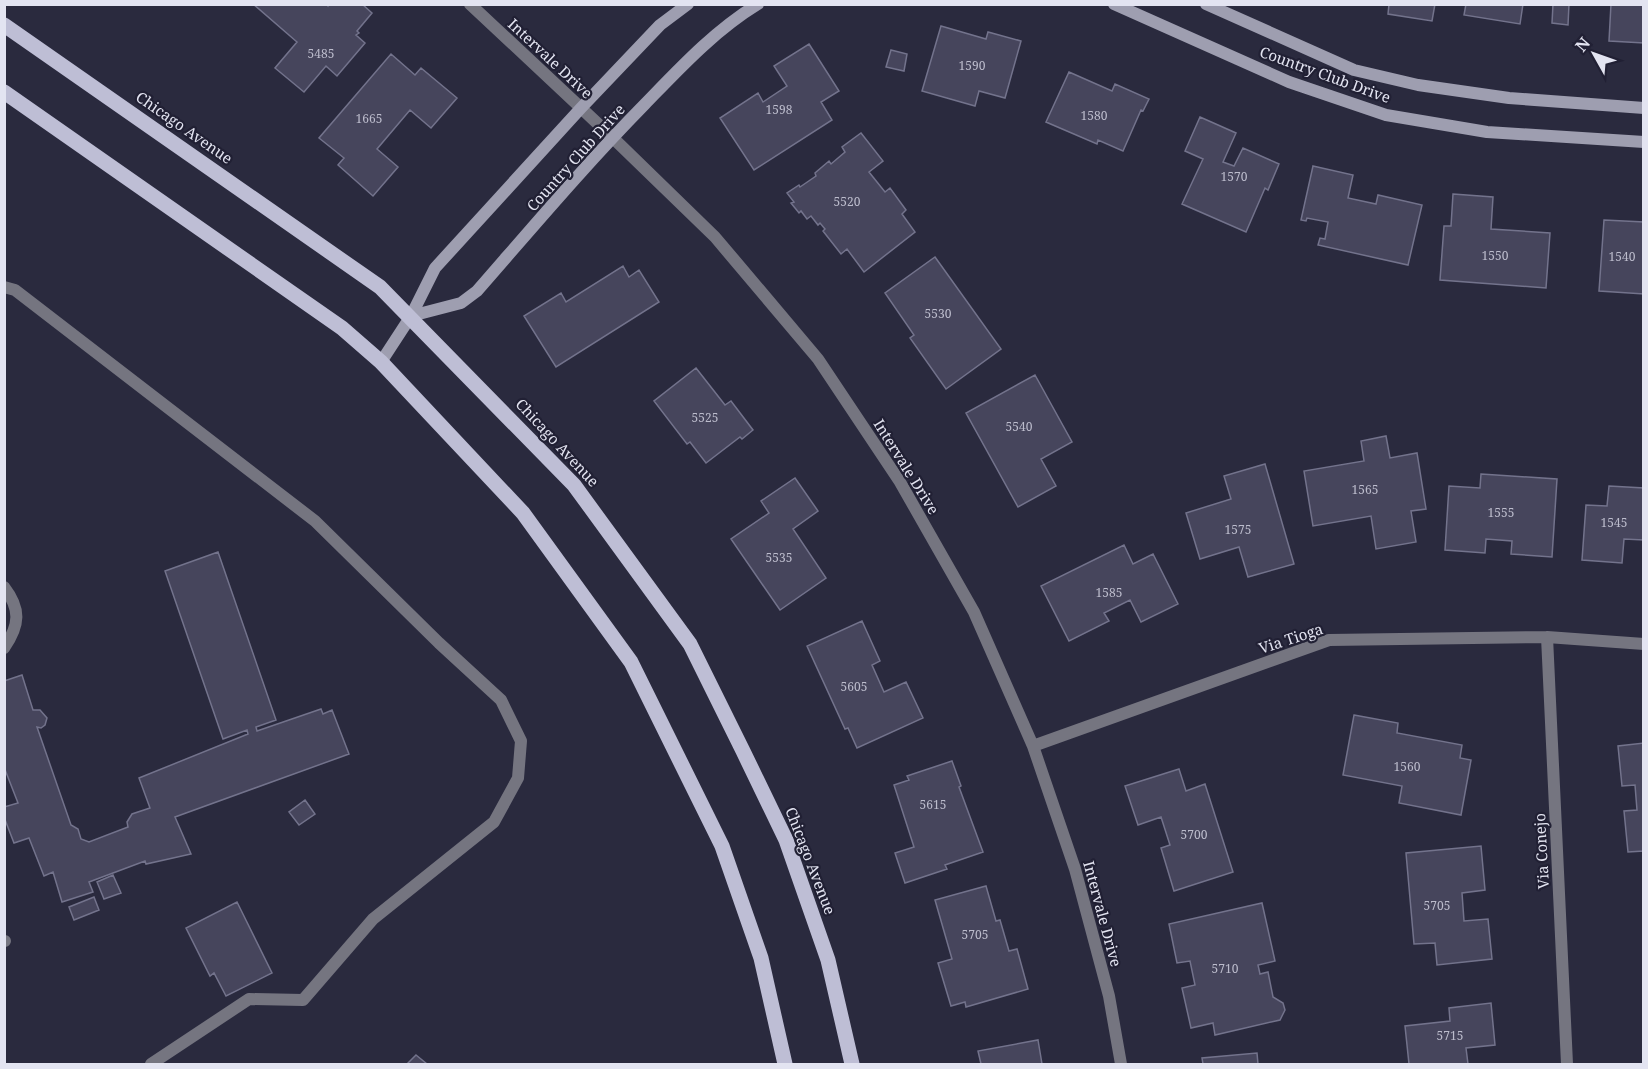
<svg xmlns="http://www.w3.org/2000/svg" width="1648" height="1069" font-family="'Noto Serif',serif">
	<rect width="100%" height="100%" fill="#2a2a3e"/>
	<path fill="#46455c" stroke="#73738c" stroke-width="1.5" d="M253 4H326L328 6 329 4H362L372 13 357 31 359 33 356 35 365 43 337 76 326 66 304 92 275 68 297 42Z
		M1389 4H1435L1432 21 1388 14Z
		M1466 4H1523L1520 24 1464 15Z
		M1553 4H1569L1568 25 1552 23Z
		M1611 4H1644V43L1609 41Z
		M941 26 986 39 988 32 1021 41 1005 98 979 91 975 106 922 91Z
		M809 44 839 91 821 102 832 120 754 170 720 118 758 93 763 102 787 86 774 66Z
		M891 50 907 54 904 71 886 67Z
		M391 54 415 75 421 68 457 98 431 128 410 110 377 149 398 167 373 196 338 165 344 158 319 138Z
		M1069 72 1112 91 1115 84 1149 99 1143 111 1141 110 1123 151 1098 140 1097 144 1046 122Z
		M1200 117 1236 133 1223 162 1234 166 1243 148 1279 164 1268 190 1265 188 1246 232 1182 204 1203 159 1185 151Z
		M861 133 883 161 869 172 885 192 890 188 906 210 902 214 915 232 864 272 847 249 841 254 823 231 825 229 820 223 818 225 811 216 807 219 801 211 799 213 791 203 794 202 787 193 799 185 800 187 816 176 815 173 829 161 831 164 845 152 842 147Z
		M1313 166 1353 175 1348 198 1376 204 1378 195 1422 205 1408 265 1318 245 1320 238 1325 239 1328 222 1307 218 1306 221 1301 220Z
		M1453 194 1493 197 1491 229 1550 233 1546 288 1440 280 1444 226H1451Z
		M1604 220 1644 222V294L1599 291Z
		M935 257 1001 349 946 389 910 338 914 335 885 293Z
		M623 266 629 277 639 270 659 302 556 367 524 316 561 293 566 302Z
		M696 368 725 405 731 401 753 430 742 439 740 437 706 463 690 442 687 444 654 401Z
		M1035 375 1072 442 1041 459 1056 486 1018 507 966 413Z
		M1386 436 1390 458 1417 453 1426 509 1411 511 1416 542 1376 549 1371 516 1313 526 1304 471 1364 461 1361 441Z
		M1265 464 1294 564 1248 577 1239 547 1200 559 1186 513 1231 499 1224 476Z
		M1481 474 1557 479 1552 557 1511 554 1512 541 1486 539 1485 553 1445 550 1449 486 1480 488Z
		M795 478 818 511 793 529 826 578 780 610 731 539 769 513 761 501Z
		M1609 486 1644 488V540L1624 539 1622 563 1582 560 1586 505 1607 506Z
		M1124 545 1133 564 1153 554 1178 604 1141 622 1130 600 1104 613 1109 621 1069 641 1041 586Z
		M218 552 276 720 256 727 257 731 321 709 323 714 332 710 349 754 175 817 191 854 146 864 145 861 89 882 93 892 62 902 53 872 44 876 29 838 14 843 4 817V807L18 803 4 767V681L22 675 33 710H40L47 718 45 725 41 728 37 727 71 825 78 829 81 839 89 842 128 827 127 822 132 814 150 808 139 778 248 734 247 730 223 739 165 571Z
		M862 621 880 661 872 665 884 692 906 682 923 718 857 748 848 728 845 729 807 646Z
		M1354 715 1398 723 1397 733 1462 745 1460 758 1471 760 1461 815 1399 803 1402 786 1343 775Z
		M1644 743V851L1628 852 1624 811 1637 810 1635 785 1622 786 1618 746Z
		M952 761 961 786 959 787 983 852 945 865 947 869 905 883 895 853 914 847 894 785 909 780 907 776Z
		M1179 769 1186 791 1205 784 1233 872 1174 891 1161 848 1170 845 1161 817 1138 825 1125 786Z
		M305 800 315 814 299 825 289 812Z
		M1481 846 1485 890 1462 893 1464 921 1488 919 1492 959 1437 965 1435 943 1414 944 1406 853Z
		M113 875 121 893 104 899 97 882Z
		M986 886 996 921 1000 920 1009 951 1017 949 1028 989 966 1007 965 1002 951 1006 938 963 952 959 935 900Z
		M94 897 99 910 74 920 69 907Z
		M237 902 272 973 226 996 214 973 210 976 186 928Z
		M1262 903 1275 961 1258 965 1260 974 1268 972 1273 997 1283 1003 1285 1010 1280 1020 1215 1035 1213 1023 1191 1028 1182 988 1195 985 1190 961 1177 963 1169 924Z
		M1491 1003 1495 1045 1466 1048 1468 1064H1409L1405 1026 1450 1021 1449 1008Z
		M1038 1040 1042 1064H981L978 1051Z
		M1257 1053 1258 1064H1203L1202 1058Z
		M416 1055 427 1064H407Z"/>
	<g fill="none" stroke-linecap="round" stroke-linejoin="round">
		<path stroke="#757580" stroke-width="12" d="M4 287 15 290 315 521 439 643 501 700 521 741 518 778 494 822 373 919 303 1000 249 999 151 1064
			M4 587C21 609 20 625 4 648
			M4 941H5"/>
		<path stroke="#757580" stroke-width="12" d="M470 4 612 137 715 237 818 359 900 482 974 612 1033 746 1075 869 1109 996 1121 1064
			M1547 637 1567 1064
			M1033 746 1329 640 1547 637 1644 644"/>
		<path stroke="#9e9eb0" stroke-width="12" d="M1114 4 1289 82 1386 115 1487 132 1644 142
			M1206 4 1354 70 1418 85 1509 98 1644 108
			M411 316 461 303 477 291C532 228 586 164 645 104 680 68 714 31 758 4
			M381 362 411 316 435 268 581 108 660 25 688 4"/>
		<path stroke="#bebed5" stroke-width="15" d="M4 25 380 287 574 485 690 644 743 751 786 840 828 960 852 1064
			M4 92 342 328 381 362 523 513 631 662 722 846 761 958 785 1064"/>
	</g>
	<g text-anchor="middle" stroke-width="4.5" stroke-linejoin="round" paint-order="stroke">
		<g font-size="12" fill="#bcbccc">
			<text x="321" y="58">5485</text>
			<text x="972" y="70">1590</text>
			<text x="779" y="114">1598</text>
			<text x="1094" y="120">1580</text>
			<text x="369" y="123">1665</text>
			<text x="1234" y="181">1570</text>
			<text x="847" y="206">5520</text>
			<text x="1495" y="260">1550</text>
			<text x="1622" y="261">1540</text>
			<text x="938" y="318">5530</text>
			<text x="705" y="422">5525</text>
			<text x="1019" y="431">5540</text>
			<text x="1365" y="494">1565</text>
			<text x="1501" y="517">1555</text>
			<text x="1614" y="527">1545</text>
			<text x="1238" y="534">1575</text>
			<text x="779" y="562">5535</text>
			<text x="1109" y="597">1585</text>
			<text x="854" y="691">5605</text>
			<text x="1407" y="771">1560</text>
			<text x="933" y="809">5615</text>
			<text x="1194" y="839">5700</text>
			<text x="1437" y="910">5705</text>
			<text x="975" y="939">5705</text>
			<text x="1225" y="973">5710</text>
			<text x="1450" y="1040">5715</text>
		</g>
		<g font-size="15" fill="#e3e4f1" stroke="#212034">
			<text transform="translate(550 59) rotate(43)" y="5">Intervale Drive</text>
			<text transform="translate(1325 75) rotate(20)" y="5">Country Club Drive</text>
			<text transform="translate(184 128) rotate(35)" y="5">Chicago Avenue</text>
			<text transform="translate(576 158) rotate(-48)" y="5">Country Club Drive</text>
			<text transform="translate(557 443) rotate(47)" y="5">Chicago Avenue</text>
			<text transform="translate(906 467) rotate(58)" y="5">Intervale Drive</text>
			<text transform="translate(1291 639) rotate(-18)" y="5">Via Tioga</text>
			<text transform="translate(1542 851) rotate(-93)" y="5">Via Conejo</text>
			<text transform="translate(810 861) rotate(69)" y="5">Chicago Avenue</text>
			<text transform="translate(1102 914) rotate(75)" y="5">Intervale Drive</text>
		</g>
	</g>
	<rect width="1648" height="1069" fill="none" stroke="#e3e4f1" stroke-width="12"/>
	<g transform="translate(1594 54) rotate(310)" stroke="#212034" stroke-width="4.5" paint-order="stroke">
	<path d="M0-4.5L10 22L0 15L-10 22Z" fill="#e3e4f1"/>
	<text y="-9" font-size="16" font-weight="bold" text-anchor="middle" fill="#e3e4f1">N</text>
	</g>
</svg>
